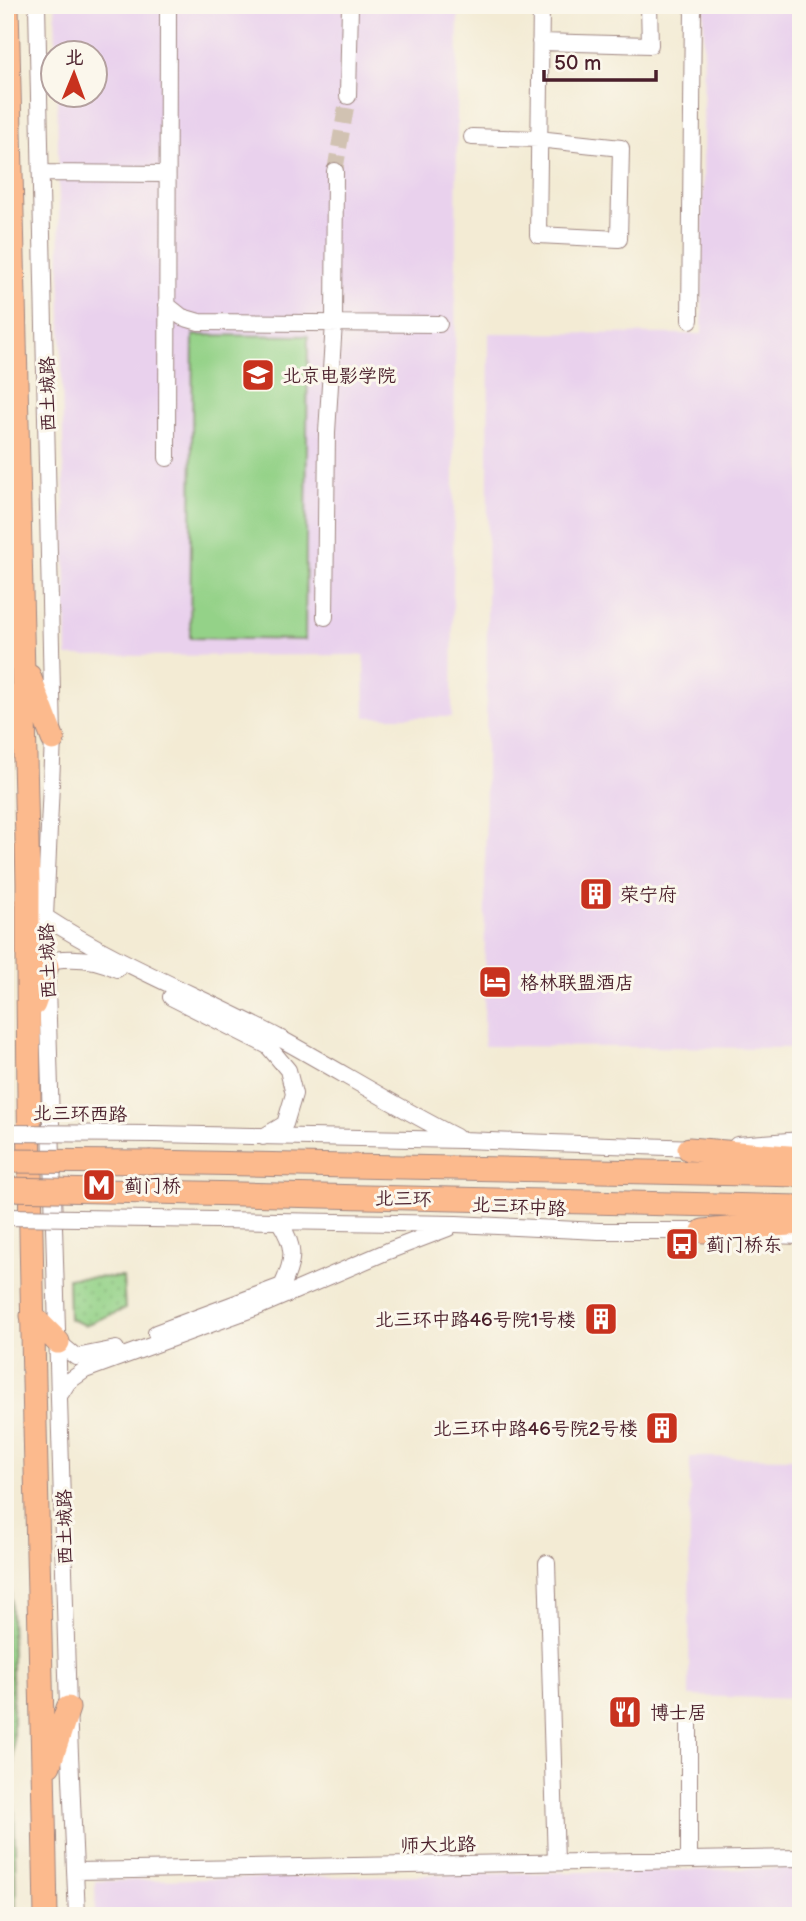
<svg xmlns="http://www.w3.org/2000/svg" width="806" height="1921" font-family="'Balsamiq Sans','LXGW WenKai TC',sans-serif">
	<defs>
		<pattern id="grass-dots" width="8" height="8" patternUnits="userSpaceOnUse" patternTransform="scale(1.75)"><rect width="8" height="8" fill="#94d288"/><path d="M2 2h.1M6 6h.1" fill="none" stroke="#81b476" stroke-width="1.8" stroke-linecap="round"/></pattern>
	</defs>
	<rect width="100%" height="100%" fill="#fbf7ec"/>
	<filter id="ink" filterUnits="userSpaceOnUse"><feTurbulence type="fractalNoise" baseFrequency=".0143" numOctaves="2"/><feDisplacementMap in="SourceGraphic" scale="14" xChannelSelector="R" yChannelSelector="G"/><feConvolveMatrix kernelMatrix="1 2 1 2 8 2 1 2 1" color-interpolation-filters="sRGB"/></filter>
	<filter id="wash" filterUnits="userSpaceOnUse"><feTurbulence type="fractalNoise" baseFrequency=".00686" numOctaves="4" result="noise"/><feDisplacementMap in="SourceGraphic" scale="28" xChannelSelector="R" yChannelSelector="G"/><feGaussianBlur stdDeviation="1.57" result="paint"/><feColorMatrix in="noise" values="0 0 0 0 0 0 0 0 0 0 0 0 0 0 0 0 0 1.4 0 .05"/><feComposite in="paint" operator="in"/></filter>
	<g filter="url(#wash)">
		<rect width="100%" height="100%" fill="#f3ebd4"/>
		<path fill="#e9d1ed" d="M55 5H458L452 717H365L364 655 67 656 57 95 94 94V52H56Z
			M704 5H801V1048L484 1046 489 333 702 334Z
			M690 1457 801 1458V1699L689 1696Z
			M801 1868V1916H96L95 1881Z"/>
		<path fill="url(#grass-dots)" stroke="#6f785a" stroke-width="2" d="M123 1277 125 1309 85 1325 69 1319 68 1278Z
			M5 1541 10 1546 16 1916H5Z"/>
		<path fill="#94d288" stroke="#6f785a" stroke-width="2" d="M193 335 308 336 305 640 190 638Z"/>
	</g>
	<g filter="url(#ink)">
		<g fill="none" stroke-linecap="round" stroke-linejoin="round">
			<path stroke="#d1c2b2" stroke-width="16" stroke-dasharray="16 8" stroke-linecap="butt" d="M335 171 348 96"/>
			<defs>
				<path id="minor" d="M37 5 53 739 45 917 68 1708 77 1916
					M540 42 650 45 649 5
					M348 96 350 5
					M472 137 538 139 621 148 619 239 538 235 541 5
					M42 173 167 174
					M167 305 182 317 199 322 439 324
					M690 320 693 5
					M167 458 168 5
					M325 617 327 432 334 323 335 171
					M45 917C120 966 205 998 283 1040 341 1072 397 1107 456 1137
					M47 966 54 960C76 957 97 959 117 969
					M171 997 268 1046 288 1070 294 1094 285 1124 263 1137
					M154 1134 462 1140 697 1148
					M737 1145 801 1140
					M151 1219 456 1224 599 1231H712
					M769 1235 801 1236
					M156 1333 282 1286C295 1259 295 1246 279 1221
					M58 1342 76 1357 116 1349
					M61 1393 68 1382 85 1370 260 1306 388 1251 448 1228
					M547 1563 556 1862
					M689 1860V1718
					M76 1871 801 1858"/>
				<path id="highway" d="M7 5 28 883C27 1227 40 1571 46 1916
					M29 676 53 739
					M34 1004 47 966
					M689 1149 801 1158
					M151 1162 801 1175
					M152 1192 801 1207
					M703 1231 801 1223
					M32 1316 58 1342
					M49 1765 68 1708"/>
			</defs>
			<use href="#minor" stroke="#9e8580" stroke-width="18"/>
			<use href="#highway" stroke="#9e8580" stroke-width="25"/>
			<use href="#minor" stroke="#fff" stroke-width="16"/>
			<use href="#highway" stroke="#fcba8d" stroke-width="23"/>
			<defs>
				<path id="minor-bridge" d="M5 1133 154 1134
					M5 1217 151 1219"/>
				<path id="highway-bridge" d="M5 1161 151 1162
					M5 1189 152 1192"/>
			</defs>
			<use href="#minor-bridge" stroke="#9e8580" stroke-width="18" stroke-linecap="butt"/>
			<use href="#highway-bridge" stroke="#9e8580" stroke-width="25" stroke-linecap="butt"/>
			<use href="#minor-bridge" stroke="#fff" stroke-width="16"/>
			<use href="#highway-bridge" stroke="#fcba8d" stroke-width="23"/>
		</g>
	</g>
	<defs>
		<symbol id="university-square" viewBox="-11 -11 22 22"><rect x="-9" y="-9" width="18" height="18" rx="4" fill="#c8321e" stroke="#fbf7ec"/><path d="M0-5L7-2L0 1L-7-2ZM-4 1L0 2.5L4 1V4Q0 6-4 4Z" fill="#fff"/></symbol>
		<symbol id="building-square" viewBox="-11 -11 22 22"><rect x="-9" y="-9" width="18" height="18" rx="4" fill="#c8321e" stroke="#fbf7ec"/><path d="M-4-6H4V6H1V3H-1V6H-4ZM-2.5-4.3h1.7v1.8h-1.7ZM.8-4.3h1.7v1.8H.8ZM-2.5-1h1.7V.8h-1.7ZM.8-1h1.7V.8H.8Z" fill="#fff"/></symbol>
		<symbol id="hotel-square" viewBox="-11 -11 22 22"><rect x="-9" y="-9" width="18" height="18" rx="4" fill="#c8321e" stroke="#fbf7ec"/><path d="M-6-4.5h1.5V1H6V5H4.5V3h-9V5H-6ZM-4 0a1.8 1.8 0 1 1 3.6 0ZM.5 0V-2.5h3Q6-2.5 6 0Z" fill="#fff"/></symbol>
		<symbol id="metro-square" viewBox="-11 -11 22 22"><rect x="-9" y="-9" width="18" height="18" rx="4" fill="#c8321e" stroke="#fbf7ec"/><path d="M-5.5 5V-5H-3L0 0L3-5H5.5V5H3V-.5L0 4L-3-.5V5Z" fill="#fff"/></symbol>
		<symbol id="bus-square" viewBox="-11 -11 22 22"><rect x="-9" y="-9" width="18" height="18" rx="4" fill="#c8321e" stroke="#fbf7ec"/><path d="M-5-6H5V4H4V6H2V4H-2V6H-4V4H-5ZM-3.5-4V0h7V-4ZM-3.5 1.2v1.5H-2V1.2ZM2 1.2v1.5H3.5V1.2Z" fill="#fff"/></symbol>
		<symbol id="restaurant-square" viewBox="-11 -11 22 22"><rect x="-9" y="-9" width="18" height="18" rx="4" fill="#c8321e" stroke="#fbf7ec"/><path d="M-5-6h1v4h1v-4h1v4h1v-4h1v5L-1.5 .5V6h-2V.5L-5-1ZM5-6V6H3V1.5H1.5Q1.5-4 5-6Z" fill="#fff"/></symbol>
	</defs>
	<g fill-rule="evenodd">
		<use href="#university-square" x="239" y="356" width="38" height="38"/>
		<use href="#building-square" x="577" y="875" width="38" height="38"/>
		<use href="#hotel-square" x="476" y="963" width="38" height="38"/>
		<use href="#metro-square" x="80" y="1166" width="38" height="38"/>
		<use href="#bus-square" x="663" y="1225" width="38" height="38"/>
		<use href="#building-square" x="582" y="1300" width="38" height="38"/>
		<use href="#building-square" x="643" y="1409" width="38" height="38"/>
		<use href="#restaurant-square" x="606" y="1693" width="38" height="38"/>
	</g>
	<g text-anchor="middle" stroke-width="6" stroke-linejoin="round" paint-order="stroke">
		<g font-size="19" fill="#4a1f2b" stroke="#fbf7ec" text-anchor="start">
			<text x="282" y="382">北京电影学院</text>
			<text x="620" y="901">荣宁府</text>
			<text x="520" y="989">格林联盟酒店</text>
			<text x="124" y="1192">蓟门桥</text>
			<text x="706" y="1251">蓟门桥东</text>
			<text x="576" y="1326" text-anchor="end">北三环中路46号院1号楼</text>
			<text x="638" y="1435" text-anchor="end">北三环中路46号院2号楼</text>
			<text x="650" y="1719">博士居</text>
		</g>
		<g font-size="19" fill="#4a1f2b" stroke="#fbf7ec">
			<text transform="translate(47 394) rotate(-91)" y="7">西土城路</text>
			<text transform="translate(47 961) rotate(-92)" y="7">西土城路</text>
			<text transform="translate(80 1113) rotate(1)" y="7">北三环西路</text>
			<text transform="translate(403 1198) rotate(1)" y="7">北三环</text>
			<text transform="translate(519 1206) rotate(3)" y="7">北三环中路</text>
			<text transform="translate(64 1527) rotate(-91)" y="7">西土城路</text>
			<text transform="translate(438 1844) rotate(-1)" y="7">师大北路</text>
		</g>
	</g>
	<rect width="806" height="1921" fill="none" stroke="#fbf7ec" stroke-width="28"/>
	<g transform="translate(74 74) rotate(1)"><circle r="33" fill="#fbf7ec" stroke="#b4a19f" stroke-width="2"/>
	<path d="M0-5L12 26L0 18L-12 26Z" fill="#c8321e"/>
	<text y="-10" font-size="19" font-weight="bold" text-anchor="middle" fill="#4a1f2b">北</text>
	</g>
	<path d="M544 70v10h112v-10" fill="none" stroke="#4a1f2b" stroke-width="3.5"/>
	<text x="554" y="70" font-size="21" fill="#4a1f2b" stroke="#fbf7ec" stroke-width="5" paint-order="stroke">50 m</text>
</svg>
